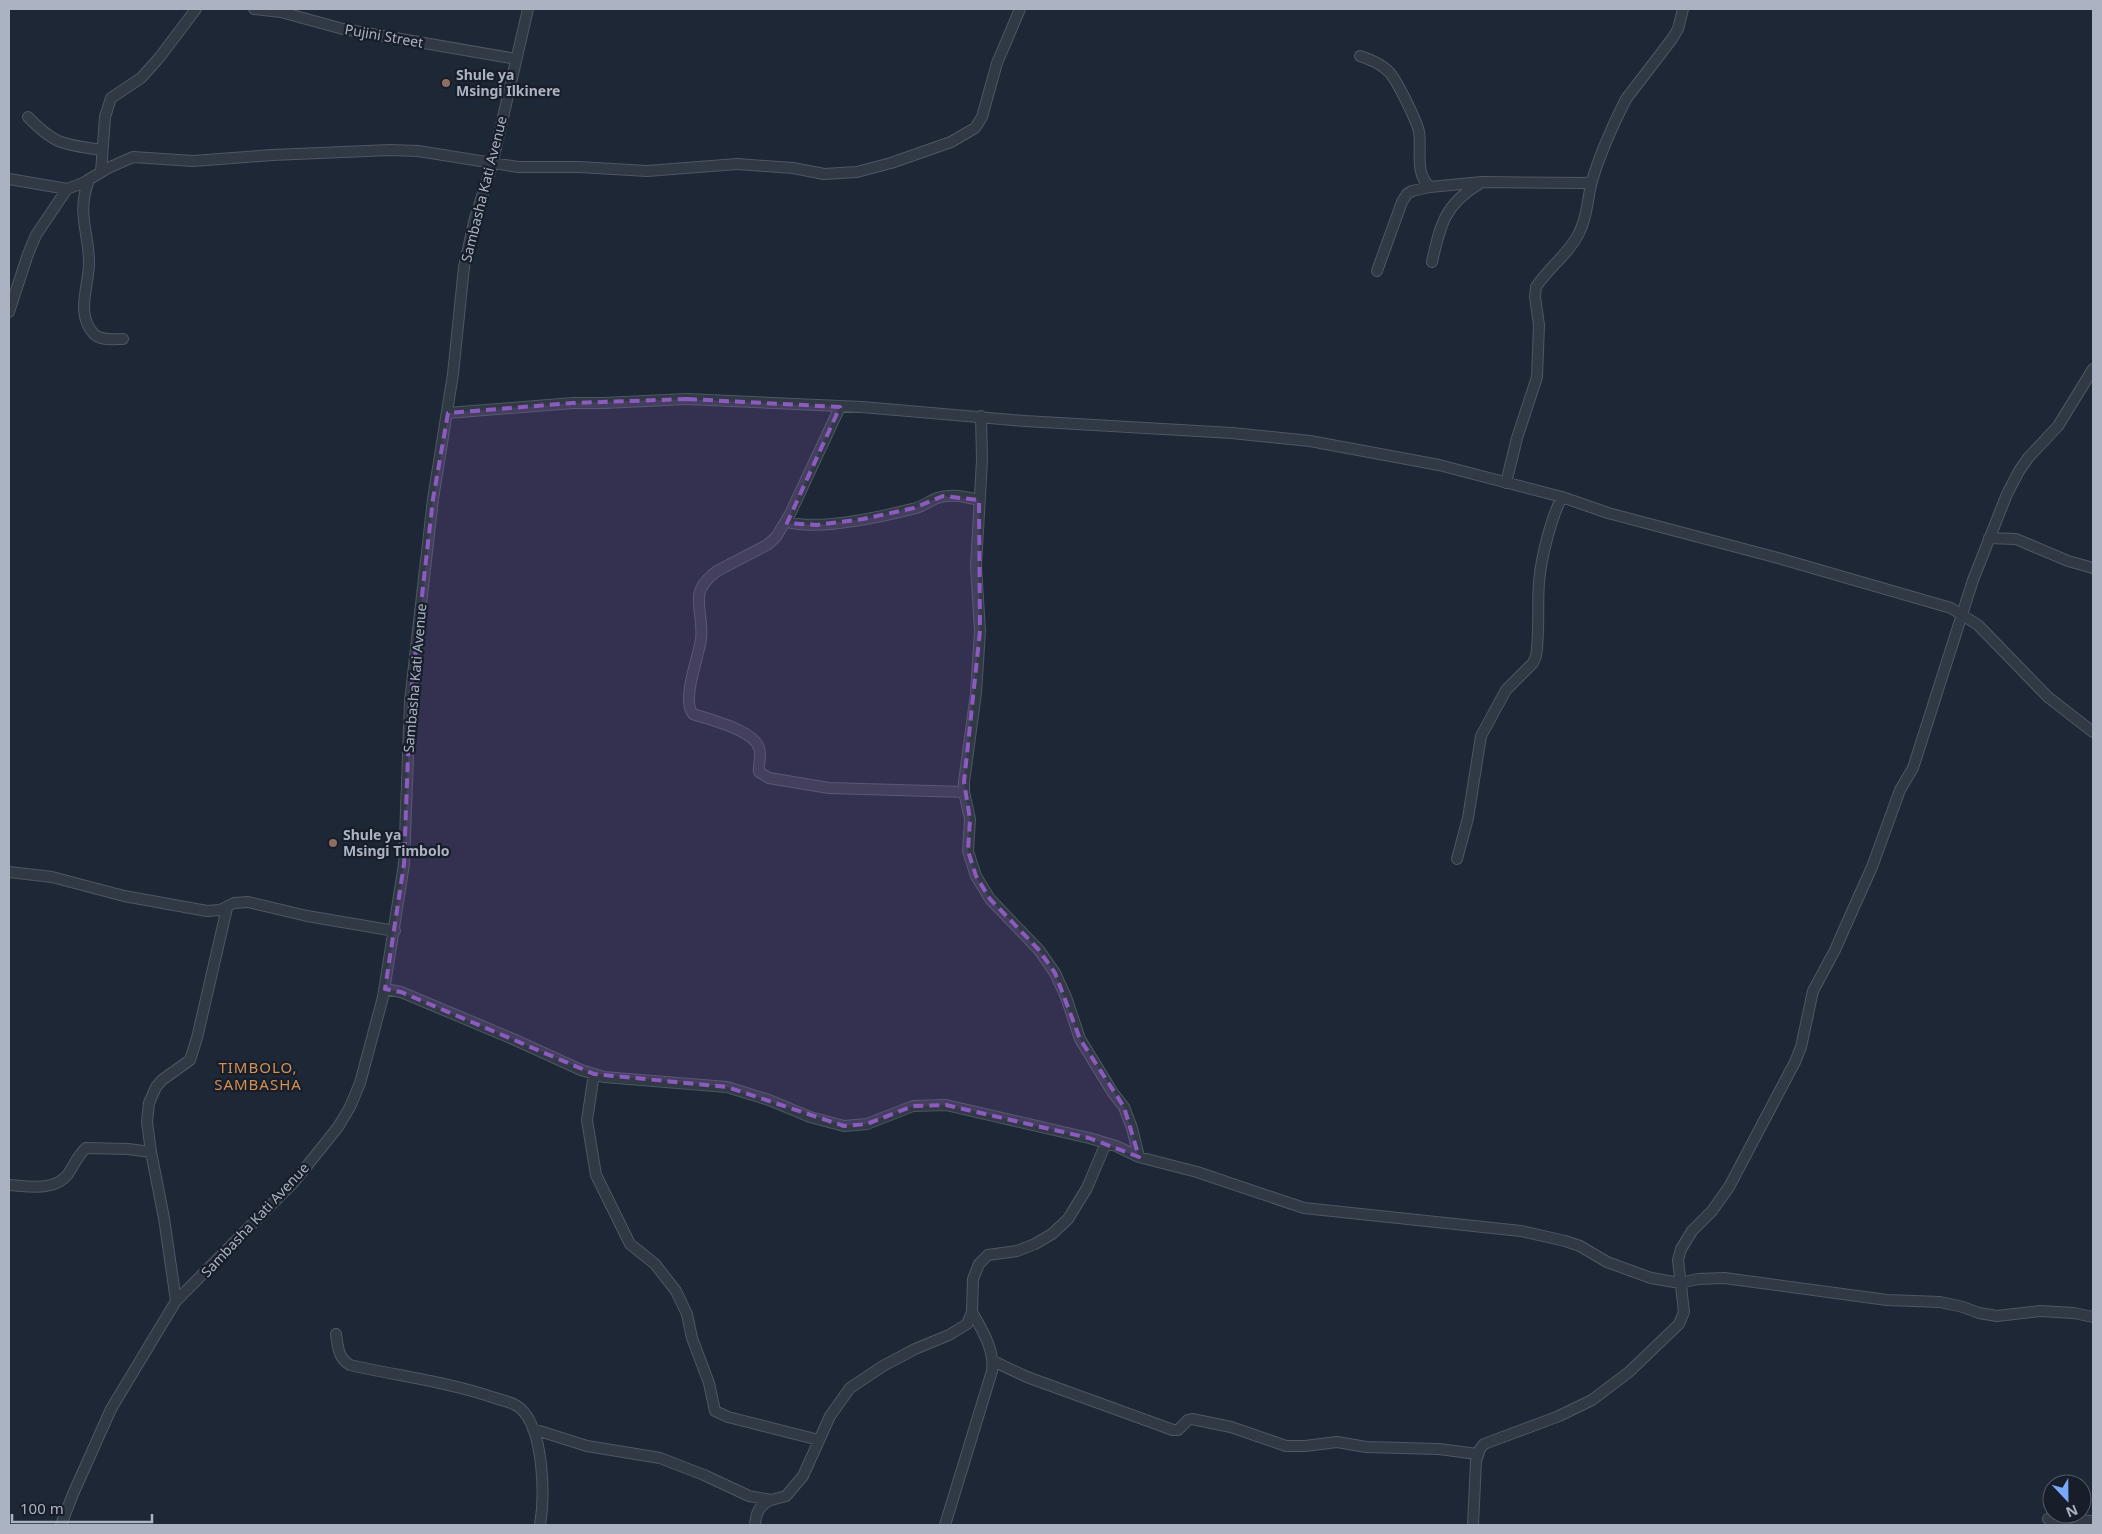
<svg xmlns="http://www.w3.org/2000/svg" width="2102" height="1534" font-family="'Noto Sans',sans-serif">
	<rect width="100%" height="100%" fill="#1e2735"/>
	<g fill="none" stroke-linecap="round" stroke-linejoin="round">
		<defs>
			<path id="street" d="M254 9 281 12 343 29 516 59
				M1360 56C1371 60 1382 64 1390 73 1397 81 1417 121 1419 132 1422 150 1414 173 1430 187
				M28 117C56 146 64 144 102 150
				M101 172 105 117 111 98 141 78 159 58 196 9
				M9 179 67 189 83 183 108 168 133 157 193 161 272 155 390 150 418 151 518 167H579L647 171 737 164 793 168 824 174 857 172 891 163 951 142 975 128 982 117 997 63 1020 9
				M89 180C76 214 89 231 89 263 89 286 75 314 94 334 101 341 114 339 123 339
				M1432 262C1440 225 1445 204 1479 184
				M1377 271 1402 202 1407 194 1412 191 1430 187 1482 182 1584 183 1592 182
				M9 312 28 254 36 235 67 189
				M840 407 790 514 776 537 767 545 717 571C709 577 700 586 699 596 698 610 703 624 701 639 699 656 681 700 693 714 710 720 754 730 759 748 762 756 758 764 759 772L769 778 829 788 964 792
				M448 413 573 403H604L687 399 862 407 1025 421 1232 433 1310 441 1439 465 1562 497 1608 513 1778 558 1951 608 1978 625 2048 697 2093 732
				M981 416 982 460 976 566 980 631 976 693 964 782V792L970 819 968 851 976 876 990 899 1039 950 1055 973 1066 997 1080 1039 1113 1093 1124 1107 1132 1128 1139 1157
				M1506 483 1517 438 1537 377 1539 325 1535 297 1536 287C1548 268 1569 254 1579 233 1588 216 1587 199 1592 181 1600 153 1613 125 1626 99L1672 39 1678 29 1683 9
				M787 522C821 531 881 517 916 508 923 506 930 501 937 498 951 493 965 497 979 500
				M1989 538 2016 539 2068 561 2093 568
				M1457 859 1468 818 1481 736 1506 690 1533 663 1536 656C1540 631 1537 607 1539 582 1541 558 1551 518 1562 497
				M9 872 52 877 124 896 207 911 220 910 234 903 248 902 307 916 395 931
				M385 989 401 992 513 1039 581 1070 604 1077 727 1087 769 1100 810 1117 844 1126 867 1124 913 1106 946 1105 1089 1138 1116 1146 1139 1157 1197 1172 1304 1208 1521 1231 1565 1241 1580 1246 1607 1262 1651 1278 1680 1283 1698 1279 1724 1278 1887 1300 1940 1302 1963 1307 1979 1313 1997 1316 2040 1311 2074 1313 2093 1317
				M594 1074 587 1120 596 1175 630 1244 655 1264 676 1291 687 1314 692 1338 709 1383 715 1411 728 1417 819 1440
				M9 1185C27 1186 55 1192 68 1174 74 1165 78 1155 86 1148L128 1149 151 1152
				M176 1301 164 1218 151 1152 147 1122 149 1103 156 1087 162 1080 190 1060 197 1038 227 908
				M336 1334C338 1347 338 1358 350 1365 399 1376 448 1382 495 1398 504 1401 513 1402 520 1408 544 1429 545 1496 540 1525
				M993 1361 1027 1377 1173 1430H1178L1188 1420 1192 1419 1231 1427 1286 1446H1305L1337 1442 1366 1447 1439 1449 1477 1454
				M533 1429 587 1446 660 1458 704 1475 749 1496 771 1500 786 1496 803 1476 830 1416 850 1388 883 1366 915 1349 949 1335 967 1324 972 1312 973 1279 979 1264 988 1255 1017 1251 1035 1244 1052 1234 1068 1219 1087 1188 1106 1143
				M2048 1519 2093 1521
				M61 1525 73 1494 111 1409 176 1301 294 1182 338 1127 350 1107 360 1083 383 997 404 864 410 701 433 499 453 374 464 267 475 218 492 165 528 9
				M755 1525C756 1512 759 1506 771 1500
				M945 1525 992 1371C995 1350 982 1330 972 1312
				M1473 1525 1476 1461 1480 1449 1484 1444 1559 1416 1592 1400 1629 1372 1679 1324 1684 1312 1678 1260 1681 1249 1692 1231 1712 1211 1729 1187 1795 1062 1801 1047 1813 991 1835 950 1854 907 1872 867 1900 790 1913 768 1973 580 2007 494 2019 471 2028 458 2058 426 2093 369"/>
		</defs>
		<use href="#street" stroke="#4f5664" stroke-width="12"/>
		<use href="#street" stroke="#313945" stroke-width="10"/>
	</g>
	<path fill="#8c5bc0" fill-opacity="0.2" stroke="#8c5bc0" stroke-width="4" stroke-dasharray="10 6" stroke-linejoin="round" d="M687 399 840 407 787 523 817 525 863 519 914 508 943 496 979 500 980 631 964 782 970 819 968 851 976 876 990 899 1039 950 1055 973 1080 1039 1124 1107 1139 1157 1089 1138 946 1105 913 1106 867 1124 844 1126 727 1087 594 1074 401 992 385 989 404 864 410 701 433 499 448 413 573 403Z"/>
	<g fill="#8d6e63" stroke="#171e2a" stroke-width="2">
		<circle cx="446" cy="83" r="5"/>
		<circle cx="333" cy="843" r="5"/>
	</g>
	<g text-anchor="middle" stroke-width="4.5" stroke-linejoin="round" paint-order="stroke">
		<g font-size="14" fill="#abb3c3" stroke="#171e2a">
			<text transform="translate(384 36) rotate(10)" y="5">Pujini Street</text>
			<text transform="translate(484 189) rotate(-76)" y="5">Sambasha Kati Avenue</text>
			<text transform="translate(415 678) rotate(-85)" y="5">Sambasha Kati Avenue</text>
			<text transform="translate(255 1220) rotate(-47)" y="5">Sambasha Kati Avenue</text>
		</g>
		<g font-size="14" font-weight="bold" fill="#abb3c3" stroke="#171e2a" text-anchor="start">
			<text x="456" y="80">Shule ya<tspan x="456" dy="16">Msingi Ilkinere</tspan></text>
			<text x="343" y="840">Shule ya<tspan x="343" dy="16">Msingi Timbolo</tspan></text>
		</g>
		<g font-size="15" letter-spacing="1" fill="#d49055" stroke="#171e2a">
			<text x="258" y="1073">TIMBOLO,<tspan x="258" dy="17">SAMBASHA</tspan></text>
		</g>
	</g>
	<rect width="2102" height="1534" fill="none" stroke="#abb3c3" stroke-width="20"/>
	<g transform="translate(2067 1499) rotate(158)"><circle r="24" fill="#171e2a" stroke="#525a67"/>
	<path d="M0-4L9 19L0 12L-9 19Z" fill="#79a7f9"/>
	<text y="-8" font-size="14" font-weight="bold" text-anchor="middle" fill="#abb3c3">N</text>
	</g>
	<path d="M12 1514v8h140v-8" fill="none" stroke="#abb3c3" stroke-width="2.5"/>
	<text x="20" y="1514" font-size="15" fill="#abb3c3" stroke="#171e2a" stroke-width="4" paint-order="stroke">100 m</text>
</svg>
